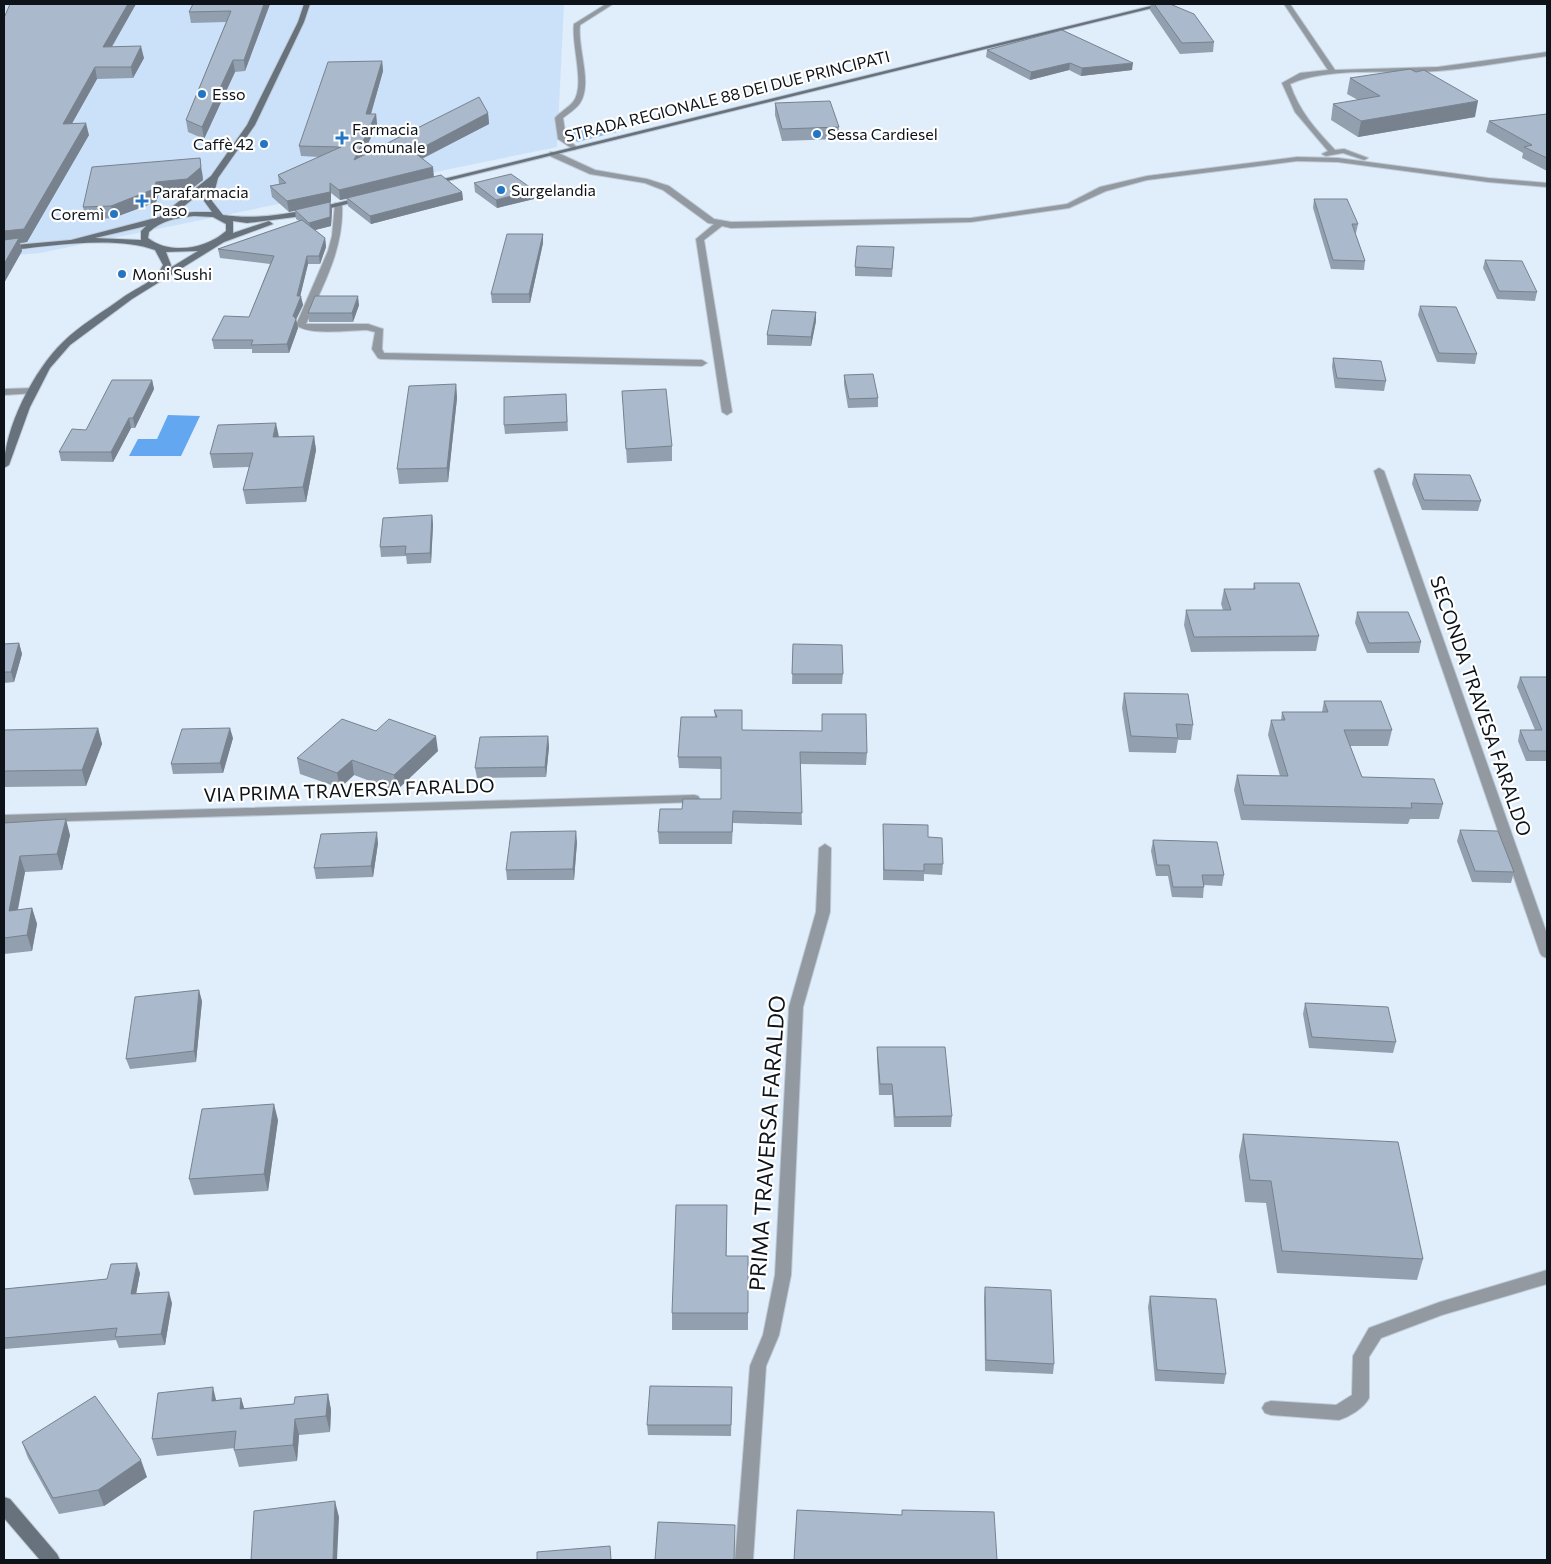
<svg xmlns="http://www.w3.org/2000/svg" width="1551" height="1564" font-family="Commissioner,sans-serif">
	<rect width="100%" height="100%" fill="#e0edfb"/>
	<path fill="#cbe1f9" d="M4 4H564L557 147 40 253 4 256Z"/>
	<path fill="#88bcf5" d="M602 124 617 132 577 142 567 131V129L589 128Z"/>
	<path fill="#63a7f0" d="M168 415 200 416 181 456H129L138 439H157Z"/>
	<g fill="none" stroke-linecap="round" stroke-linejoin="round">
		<defs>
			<path id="street" d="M606 4H613L580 25C577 48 593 83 580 103 576 109 569 113 563 118L566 138 578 148 574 150 558 139 555 118C560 112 568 108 573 102 586 86 571 45 574 24Z
				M1284 4H1290L1335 70 1438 67 1547 52V56C1511 61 1474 68 1437 71 1394 74 1329 66 1290 84 1299 111 1316 130 1335 150L1344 149 1368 158 1364 160 1343 153 1326 156 1322 154 1328 151 1295 112 1282 83 1300 73 1328 70Z
				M550 152H556L595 170 647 179 669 186 714 219 731 222 971 218 1067 204 1100 187 1147 176 1297 157 1338 158 1488 178 1547 183V187L1488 182 1338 162 1297 161 1147 180 1106 191 1069 208 971 222 731 228 722 226 704 240 732 412 727 415 722 412 696 239 714 224 708 223 663 190 645 183 590 174 550 156Z
				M335 203 342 205C344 249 323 285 306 324H368L383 329 382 349 384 353 702 360 707 363 702 366 381 359 378 358 372 349 375 332 367 330C350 330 309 336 296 325L328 251 332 236Z
				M34 388 37 389V393L4 395V389Z
				M1379 468 1384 471 1547 934V958L1542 956 1540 953 1374 471Z
				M694 795 698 796 700 799 698 802 4 823V815Z
				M825 844 831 848 830 912 803 1007 791 1275 779 1335 766 1366 753 1560H735L750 1366 763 1335 775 1275 789 1007 816 912 819 848Z
				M1547 1270V1284L1442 1315 1381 1338 1369 1357V1398C1364 1408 1349 1417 1339 1420L1271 1415 1265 1413 1262 1408 1265 1403 1271 1401 1336 1405 1352 1395 1353 1356 1369 1328 1440 1302Z"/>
			<path id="secondary" d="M304 4H310L304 22 255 125 218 178 212 201 223 215C270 222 317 207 363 197L367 199 295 217 247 223 233 221V233L269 221 273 224 224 242 132 299 70 345 50 368 30 407 9 465 4 468C4 428 34 370 63 342 80 325 103 312 122 298 137 287 154 283 163 265L155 250C116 235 46 246 4 251V246L71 240 159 217 211 176 247 125 298 22ZM208 187 204 201 212 212H194L174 214ZM194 216 213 217 226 224V231C206 249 170 255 148 238L149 232C162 220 177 218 194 216ZM146 226 141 231V240L95 238ZM198 251 170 268 171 265 166 252Z
				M1159 4H1169L431 185 427 183Z
				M4 1497 10 1499 57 1554 60 1560H40L4 1518Z"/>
		</defs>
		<use href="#street" stroke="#becad7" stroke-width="2"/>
		<use href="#secondary" stroke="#becad7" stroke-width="2"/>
		<use href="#street" fill="#9299a1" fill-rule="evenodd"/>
		<use href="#secondary" fill="#68727d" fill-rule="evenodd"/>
	</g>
	<path fill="#929faf" d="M136 4 112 47 144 58 133 78 97 79 72 123 89 135 27 242 20 243 22 251 4 283V18Z
		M193 4H270L245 71 235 72 204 139 188 132 186 120 226 22 191 23 189 12Z
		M1151 4H1170L1214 42 1213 52 1180 54 1150 10Z
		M987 50 1132 70 1081 76 1069 70 1030 80 986 57Z
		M382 61 383 71 371 114H376L377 125 362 156 488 113 489 124 422 159 434 177 462 192 463 200 371 224 348 206 347 199 340 200 331 193V202H330L332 210 331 226 315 230 325 238 326 247 320 264H308L300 296 303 305 296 319 298 328 289 353H252V349H214L212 340 249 317 270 264 220 258 218 249 299 221 296 219 295 210 289 212 272 197 270 186 279 184 278 175 319 157 301 156 299 146Z
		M1350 78 1475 117 1358 137 1331 120 1333 104 1358 100 1347 94Z
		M775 103 839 127 838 139 782 141 775 115Z
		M1547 114V171L1522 158 1523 153 1486 132 1489 121Z
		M202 171 203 180 189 191 159 194 156 202 113 218 86 220 83 207Z
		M474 183 534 199 497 208 475 192Z
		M1314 199 1358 224 1356 233H1355L1365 261 1364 270 1331 269 1313 208Z
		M543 234V243L530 303H492L491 294Z
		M894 247 892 277 855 276V267Z
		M1485 260 1537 292 1535 301 1497 299 1483 268Z
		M359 305 353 322H309L308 313Z
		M1420 306 1477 354 1475 364 1437 362 1418 315Z
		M816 312V321L811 346 767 345V335Z
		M1333 358 1386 381 1384 391 1335 388 1332 367Z
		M844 375 878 398V407L848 408 844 384Z
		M152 380 154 389 135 428H131L113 462 61 461 59 452 86 430Z
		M456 384 457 398 448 482 399 484 397 469Z
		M622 391 672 446V461L627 463Z
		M566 394 568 431 505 434 504 425Z
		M314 436 316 450 306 502 246 504 243 490 249 467 213 468 210 454 279 437Z
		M1414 474 1481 501 1478 511 1422 510 1412 484Z
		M432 515 433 525 431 563 407 564 406 556 381 557 380 547Z
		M1254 583 1319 636 1316 651 1191 652 1184 625 1186 610H1223L1221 604 1224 589H1253Z
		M1357 612 1421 642 1419 653H1367L1355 623Z
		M19 643 22 654 14 682 4 683V644Z
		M793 644 843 674 842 684H792Z
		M1520 677H1547V761H1526L1518 741 1520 730H1535L1517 687Z
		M1124 693 1193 725 1191 740H1178L1176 753 1129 752 1122 708Z
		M1324 701 1392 730 1388 746H1350L1362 777 1443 804 1439 819H1410L1408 824 1241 820 1234 790 1237 775 1280 776 1268 735 1271 720H1281L1282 712H1322Z
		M714 710 742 730 867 753 866 765 800 764 802 825 733 823 732 844H659L658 832 682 809 721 799V769L679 768 678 757 715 717Z
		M98 728 102 744 86 786 4 787V730Z
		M548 736 549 747 546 777 477 778 475 768Z
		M233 738 223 773 173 774 171 764Z
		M438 751 396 791 354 775 340 788 300 774 297 758Z
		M4 823 70 835 62 870 25 872 18 910 32 908 37 924 32 951 4 954Z
		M883 824 928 837 943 864 942 875 924 874V881L883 880Z
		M1460 830 1514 872 1511 883 1472 882 1457 841Z
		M1153 840 1224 875 1222 886 1204 885 1203 898 1172 897 1168 876H1156L1151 851Z
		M577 842 574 880H507L506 870Z
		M378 843 373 877 316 879 314 868Z
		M202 1001 196 1062 130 1069 126 1059Z
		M1305 1003 1396 1042 1393 1053 1309 1048 1303 1014Z
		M877 1047 952 1116 951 1127H894L892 1095H879L877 1058Z
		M278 1120 268 1191 194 1195 189 1179Z
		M1243 1134 1423 1259 1417 1280 1277 1273 1266 1203 1245 1202 1239 1156Z
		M727 1205 726 1256H748V1330H672V1313Z
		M140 1273 136 1294 172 1303 165 1345 119 1348 116 1340 4 1349V1289L107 1279Z
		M985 1287 1054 1364 1053 1374 985 1371 984 1298Z
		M1150 1296 1226 1374 1224 1384 1155 1381 1148 1307Z
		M328 1394 331 1410 330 1432 299 1435 297 1461 239 1467 234 1450 235 1448 157 1456 152 1439 217 1400 241 1398 244 1409 294 1404Z
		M732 1398 731 1436 648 1435 647 1425Z
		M22 1442 147 1477 104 1506 59 1514 28 1458Z"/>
	<path fill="#77828e" d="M128 4H136L105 58 103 47Z
		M264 4H270L245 71 244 60Z
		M141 46 144 58 133 78 131 67Z
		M233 60 235 72 204 139 202 127Z
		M382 61 383 71 368 124 366 114Z
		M1070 63 1069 70 1030 80 1031 72Z
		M1133 63 1132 70 1081 76 1082 68Z
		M95 67 97 79 65 136 63 124Z
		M1478 101 1475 117 1358 137 1361 121Z
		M488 113 489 124 415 162 414 152Z
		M376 114 377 125 355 170 354 160Z
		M86 123 89 135 27 242 20 243 22 251 4 283V231Z
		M200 158 203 180 189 191 159 194 156 202 113 218 111 206Z
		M433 167 434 177 340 200 339 190Z
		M330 183 331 193V202H330L332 210 331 226 311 231 309 223 330 203 289 212 287 201Z
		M534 190V199L497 208 496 200Z
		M462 192 463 200 371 224 370 216Z
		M543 234V243L530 303 529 294Z
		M325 238 326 247 320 264 319 256Z
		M307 256 308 264 299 301 301 296 303 305 294 324 293 316Z
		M358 296 359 305 353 322 352 313Z
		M816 312V321L811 346V337Z
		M296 319 298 328 289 353 287 344Z
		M152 380 154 389 135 428 133 418Z
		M456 384 457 398 448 482 447 468Z
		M129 418 131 428 113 462 111 452Z
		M276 423 279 437H273Z
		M314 436 316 450 306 502 303 487Z
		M432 515 433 525 431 563 430 553Z
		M19 643 22 654 14 682 11 672Z
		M98 728 102 744 86 786 82 770Z
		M230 728 233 738 223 773 220 763Z
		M436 736 438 751 396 791 394 775Z
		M548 736 549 747 546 777 545 767Z
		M352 760 354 775 340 788 337 773Z
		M66 819 70 835 62 870 57 854Z
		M576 831 577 842 574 880 573 869Z
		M377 832 378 843 373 877 371 866Z
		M20 856 25 872 14 927 9 911Z
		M32 908 37 924 32 951 27 935Z
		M199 990 202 1001 196 1062 194 1051Z
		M274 1104 278 1120 268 1191 264 1174Z
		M727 1205V1221L726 1272V1256Z
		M137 1263 140 1273 134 1305 131 1294Z
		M169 1292 172 1303 165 1345 161 1334Z
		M213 1387 217 1404 212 1401Z
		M328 1394 331 1410 330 1432 326 1416Z
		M241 1398 246 1414 240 1409Z
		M295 1419 299 1435 297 1461 293 1445Z
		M141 1460 147 1477 104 1506 98 1490Z
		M335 1501 339 1517 337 1560H333Z"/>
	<path fill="#aab9cb" stroke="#77828e" d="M10 4H128L103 47 141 46 131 67H95L63 124 86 123 24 229 4 231V18Z
		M193 4H264L244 60H233L202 127 186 120 231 11 189 12Z
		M1154 4H1170L1194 14 1214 42 1182 43Z
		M1062 30 1133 63 1082 68 1070 63 1031 72 987 50Z
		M382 61 366 114H376L354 160 479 97 488 113 414 152 433 167 339 190 330 183V192L287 201 270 186 286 183 278 175 341 147 299 146 328 62Z
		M1410 69 1416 72 1424 70 1478 101 1361 121 1333 104 1380 96 1350 78Z
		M830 101 839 127 782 129 775 103Z
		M1547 114V158L1524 147 1532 145 1489 121Z
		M200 158 201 167 187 179 156 182 154 189 111 206 83 207 92 167Z
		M511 174 534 190 496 200 474 183Z
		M441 175 462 192 370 216 347 198Z
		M1314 199H1347L1358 224H1352L1365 261 1333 260Z
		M330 202V217L309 223 295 210Z
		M302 220 325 238 319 256H307L297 296H301L293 316 296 319 287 344 251 345 253 340H212L224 316 249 317 274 256 218 249Z
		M507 234H543L529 294H491Z
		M19 238 4 264V240Z
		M857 246 894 247 892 269 855 267Z
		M1485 260 1522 261 1537 292 1499 291Z
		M315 296H358L352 313H308Z
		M1420 306 1456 307 1477 354 1439 353Z
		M772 310 816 312 811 337 767 335Z
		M1333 358 1381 361 1386 381 1337 378Z
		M873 374 878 398 849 399 844 375Z
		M112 380H152L133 418H129L111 452H59L72 429 86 430Z
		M456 384 447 468 397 469 409 386Z
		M666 389 672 446 626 449 622 391Z
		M566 394 567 422 504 425V397Z
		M276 423 273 437 314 436 303 487 243 490 253 453 210 454 218 425Z
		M1414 474 1470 475 1481 501 1424 500Z
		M432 515 430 553 405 554 406 546 380 547 383 518Z
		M1254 583H1299L1319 636 1194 637 1186 610H1231L1224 589H1255Z
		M1357 612H1408L1421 642 1369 643Z
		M19 643 11 672H4V644Z
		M793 644 842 645 843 674H792Z
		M1520 677H1547V751H1529L1520 730H1542Z
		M1124 693 1188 694 1193 725 1176 724 1178 738 1131 736Z
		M1324 701H1381L1392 730H1344L1362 777 1434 779 1443 804 1411 803 1412 808 1244 805 1237 775 1288 776 1271 720H1285L1282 712H1328Z
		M714 710H742V730L822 731V714H866L867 753 800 752 802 813 733 811 732 832H658L660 809H682L683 799H721V757H678L681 717H717Z
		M342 719 376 731 389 719 436 736 394 775 352 760 337 773 297 758Z
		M98 728 82 770 4 771V730Z
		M230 728 220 763 171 764 182 729Z
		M548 736 545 767 475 768 480 737Z
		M66 819 57 854 20 856 9 911 32 908 27 935 4 938V823Z
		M883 824 928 825V837L942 838 943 864H924V871L884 870Z
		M1460 830 1498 831 1514 872 1475 871Z
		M576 831 573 869 506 870 511 832Z
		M377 832 371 866 314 868 321 834Z
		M1153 840 1217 842 1224 875H1202L1204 887H1173L1169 865H1157Z
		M199 990 194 1051 126 1059 135 997Z
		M1305 1003 1388 1007 1396 1042 1312 1037Z
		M877 1047H945L952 1116 895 1117 892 1084H880Z
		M274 1104 264 1174 189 1179 202 1109Z
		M1243 1134 1398 1142 1423 1259 1282 1251 1271 1181 1250 1180Z
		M676 1205H727L726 1256H748V1313H672Z
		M137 1263 131 1294 169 1292 161 1334 115 1337 117 1328 4 1338V1289L107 1279 111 1264Z
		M985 1287 1051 1290 1054 1364 986 1360Z
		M1150 1296 1216 1299 1226 1374 1157 1370Z
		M650 1386 732 1387 731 1425H647Z
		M213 1387 212 1401 241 1398 240 1409 294 1404 295 1397 328 1394 326 1416 295 1419 293 1445 234 1450 236 1431 152 1439 158 1393Z
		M95 1396 141 1460 98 1490 53 1498 22 1442Z
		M335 1501 333 1560H251L254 1511Z
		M797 1510 902 1515V1510L994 1512 997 1560H794Z
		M658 1522 735 1525 734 1560H655Z
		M610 1546 611 1560H537V1552Z"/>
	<g fill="#2376c4" stroke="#fff" stroke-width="2">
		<circle cx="202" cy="94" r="5"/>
		<circle cx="817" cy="134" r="5"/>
		<path d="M339.5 130.5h5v5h5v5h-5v5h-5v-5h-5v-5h5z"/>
		<circle cx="264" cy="144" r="5"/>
		<circle cx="501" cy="190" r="5"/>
		<path d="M139.5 193.5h5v5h5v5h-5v5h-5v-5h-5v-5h5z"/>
		<circle cx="114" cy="214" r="5"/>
		<circle cx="122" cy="274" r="5"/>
	</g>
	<g text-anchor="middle" stroke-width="4.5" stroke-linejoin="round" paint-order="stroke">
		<g font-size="16" fill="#0d1319" stroke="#fff" text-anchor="start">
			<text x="212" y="100">Esso</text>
			<text x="352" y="135">Farmacia<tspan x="352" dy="18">Comunale</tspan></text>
			<text x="827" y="140">Sessa Cardiesel</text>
			<text x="254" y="150" text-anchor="end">Caffè 42</text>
			<text x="511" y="196">Surgelandia</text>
			<text x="152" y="198">Parafarmacia<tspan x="152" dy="18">Paso</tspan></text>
			<text x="104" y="220" text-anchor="end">Coremì</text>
			<text x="132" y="280">Moni Sushi</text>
		</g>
		<g font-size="16" fill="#0d1319" stroke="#fff">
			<text transform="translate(727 96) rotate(-14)" y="6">STRADA REGIONALE 88 DEI DUE PRINCIPATI</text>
		</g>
		<g font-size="19" fill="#0d1319" stroke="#fff">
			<text transform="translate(1481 706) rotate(71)" y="7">SECONDA TRAVESA FARALDO</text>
			<text transform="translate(349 790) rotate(-2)" y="7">VIA PRIMA TRAVERSA FARALDO</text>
		</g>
		<g font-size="22" fill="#0d1319" stroke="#fff">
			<text transform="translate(767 1143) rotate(-86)" y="8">PRIMA TRAVERSA FARALDO</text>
		</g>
	</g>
	<rect width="1551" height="1564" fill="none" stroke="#0d1319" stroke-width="10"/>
</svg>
